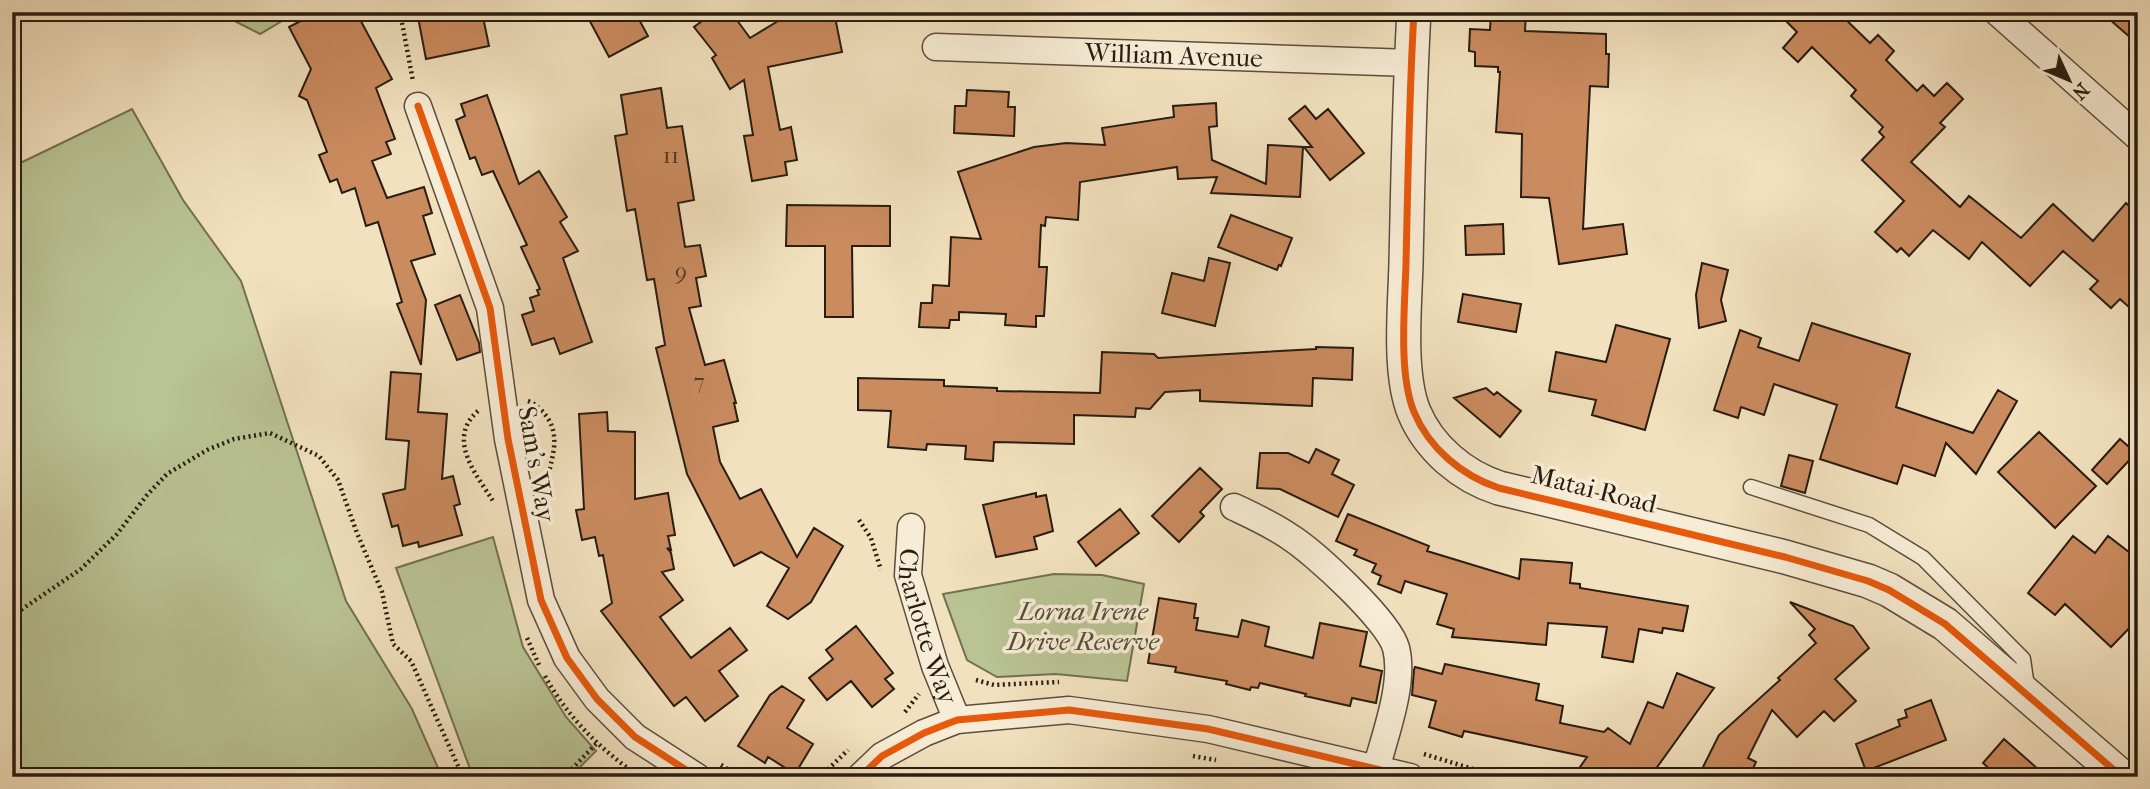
<svg xmlns="http://www.w3.org/2000/svg" width="2150" height="789" font-family="'IM FELL French Canon',serif">
	<rect width="100%" height="100%" fill="#f2e1be"/>
	<filter id="stains"><feTurbulence type="fractalNoise" baseFrequency=".00286" numOctaves="4"/><feColorMatrix values="0 0 0 0 .2 0 0 0 0 .09 0 0 0 0 .02 0 0 0 .5 -.17"/></filter>
	<radialGradient id="worn" r=".72"><stop offset=".6" stop-color="#630" stop-opacity="0"/><stop offset="1" stop-color="#630" stop-opacity=".3"/></radialGradient>
	<path fill="#b9c393" stroke="#717052" stroke-width="2" d="M217 12H297L260 34Z
		M132 109 183 200 241 281 346 601 412 709 442 777H12V167Z
		M493 537 523 647 566 717 596 751 570 777H473L396 568Z
		M1054 574 1102 575 1144 584 1127 681 1056 674 997 677 967 660 943 594Z"/>
	<path fill="#ca8b5f" stroke="#291c12" stroke-width="2" d="M318 12H356L392 79 376 88 395 139 386 142 391 154 372 161 387 198 424 187 432 213 423 216 435 254 411 261 426 300 421 365 397 304 402 302 378 222 366 226 355 188 342 193 337 179 330 182 319 155 327 152 307 100 299 96 311 69 289 27Z
		M417 12H482L489 46 426 59Z
		M585 12H615L620 21 635 12 648 36 609 57Z
		M714 12H731L750 38 778 21 776 12H834L842 52 768 67 780 130 791 127 797 160 785 162 787 175 752 181 744 136 753 135 744 80 730 89 712 58 716 55 694 27Z
		M1491 12H1526L1525 31 1606 34V54H1609L1608 87 1590 86 1583 229 1623 224 1627 254 1559 264 1549 198 1521 197 1522 134 1496 132 1500 72H1498V67L1475 66V52L1469 51 1470 29 1490 30Z
		M1777 12H1838L1870 43 1878 35 1894 51 1886 60 1917 91 1923 85 1934 96 1947 83 1963 99 1940 123 1945 127 1911 162 1960 207 1969 196 2021 238 2053 204 2093 241 2126 203 2138 214V315L2120 299 2111 308 2090 289 2098 281 2063 251 2030 286 1982 242 1969 259 1933 230 1909 256 1901 248 1897 252 1875 232 1904 201 1862 160 1884 137 1879 132 1883 127 1851 96 1856 90 1812 47 1798 62 1783 48 1797 32Z
		M2101 12H2138V44Z
		M661 88 667 128 682 126 694 200 678 203 685 247 700 245 706 276 696 278 701 306 689 308 705 365 724 360 736 403H734L738 421 713 427 720 462 740 499 761 489 797 557 814 528 843 546 811 602 788 619 767 606 789 568 761 552 734 566 687 474 656 348 665 345 654 279 647 280 635 209 627 211 615 136 627 134 621 95Z
		M967 90 1009 92 1008 107H1015L1014 136 954 133 955 106H966Z
		M487 95 519 184 539 171 567 217 560 222 578 251 563 258 592 342 560 354 554 338 532 345 522 315 534 311 530 298 539 295 537 290 540 289 521 247 527 245 493 171 482 175 475 157 470 159 456 120 465 116 461 104Z
		M1216 103 1217 126 1209 127 1212 160 1266 184 1268 145 1303 147 1300 197 1211 193 1217 177 1178 179 1177 167 1080 182 1078 220 1046 217 1045 226 1041 225 1039 267H1047L1044 316H1036V327L1005 325 1006 314 959 312V320H950L949 328 919 327 921 303H932L933 285 949 286 951 237 981 239 958 172 1034 147 1066 143 1105 145 1102 128 1174 117 1173 106Z
		M1305 106 1316 119 1328 109 1364 153 1330 180 1304 147H1312L1289 119Z
		M787 205 890 206V246H852L853 317H825V246H786Z
		M1231 215 1292 238 1281 266 1279 265 1277 270 1218 247Z
		M1503 224 1504 254 1466 255 1465 226Z
		M1209 258 1230 263 1215 326 1162 313 1172 273 1204 281Z
		M1702 263 1728 270 1721 300 1726 321 1699 328 1696 295Z
		M1463 294 1521 304 1516 332 1458 322Z
		M460 295 479 343 480 352 457 360 435 305Z
		M1812 323 1910 354 1896 407 1973 433 1998 390 2017 401 1976 474 1946 443 1935 476 1903 465 1897 484 1820 459 1837 405 1774 384 1764 415 1741 407 1738 418 1714 410 1740 330 1761 338 1758 347 1799 361Z
		M1616 325 1670 339 1645 430 1592 415 1596 400 1549 391 1556 352 1606 362Z
		M1316 347 1353 348 1352 380 1313 378 1312 406 1200 401V390L1165 392 1150 409 1136 408 1135 417 1074 415V444L994 442 993 461 965 459 966 446 927 444 926 450 888 447 891 411 858 410V378L944 380V386L997 388V391L1100 393 1102 352 1154 354 1158 358 1316 349Z
		M391 372 421 374 418 412 447 414 442 479 453 476 460 504 454 506 462 535 419 547 418 542 403 546 398 525 392 527 383 494 405 489 409 441 386 439Z
		M1486 388 1494 395 1497 392 1521 411 1500 437 1454 398Z
		M607 412 608 431 635 432V499L668 493 675 535 668 536 671 550 667 548 671 553 674 569 662 572 683 600 660 617 691 658 730 628 747 650 719 671 738 696 705 721 686 697 674 706 601 611 612 603 603 555 599 556 595 537 582 540 576 510 584 509 579 414Z
		M2039 432 2096 486 2055 528 1998 472Z
		M2120 439 2136 453 2107 484 2092 470Z
		M1316 449 1339 460 1332 474 1354 485 1338 517 1280 489 1257 488 1260 453H1288L1309 463Z
		M1789 455 1813 461 1805 493 1781 486Z
		M1200 468 1222 489 1200 512 1204 516 1179 542 1152 516Z
		M1036 493V497L1046 495 1053 531 1034 537 1037 549 996 557 983 505Z
		M1120 509 1139 533 1096 566 1078 542Z
		M1348 514 1429 546 1427 551 1519 579 1521 559 1572 563 1570 583 1580 584V588L1688 606 1683 631 1663 628 1662 633 1639 629 1633 662 1602 657 1607 627 1548 623 1546 645 1452 637 1454 629 1437 624 1447 594 1405 581 1401 593 1378 584 1381 576 1372 572 1376 564 1354 555 1357 550 1336 541Z
		M2073 536 2095 553 2108 536 2138 559V619L2111 647 2065 604 2055 615 2028 593Z
		M1159 598 1196 604 1194 618H1198L1196 630 1238 637 1242 620 1269 627 1265 646 1313 658 1320 623 1367 632 1360 666 1382 671 1376 703 1352 698 1350 706 1305 696 1306 694 1260 683 1258 688 1251 687 1250 690 1226 684 1227 681 1175 672 1176 667 1148 663Z
		M1790 602 1853 626 1869 648 1835 679 1856 701 1834 721 1824 711 1797 737 1772 710 1748 758 1756 762 1749 777H1698L1719 735 1780 680 1778 678 1816 643 1809 635 1815 629Z
		M856 626 893 673 885 679 894 689 872 707 851 681 827 700 809 678 833 659 826 650Z
		M1445 664 1539 684 1536 700 1563 706 1560 723 1604 732 1608 728 1630 744 1648 702 1663 708 1677 673 1714 688 1650 777H1573L1587 757 1464 731 1462 737 1429 727 1436 701 1412 695 1414 670 1415 667 1442 674Z
		M782 686 804 700 787 728 813 744 795 774 768 757 765 763 738 746 770 695Z
		M1931 700 1946 740 1866 771 1856 744 1900 726 1898 720 1907 717 1905 710Z
		M2004 739 2047 777H1998L1983 763Z"/>
	<g fill="none" stroke-linecap="round" stroke-linejoin="round">
		<defs>
			<path id="service" d="M1751 487 1869 525 1923 558 2023 659 2027 687"/>
			<g id="minor">
				<path d="M1997 12 2138 137"/>
				<path id="s1" d="M936 47 1411 63"/>
				<path d="M418 106 490 308 508 439 541 600 567 658 597 699 635 737 697 777"/>
				<path d="M1234 507C1253 516 1273 525 1290 537 1315 553 1389 621 1396 648 1405 683 1385 735 1376 769"/>
				<path id="s2" d="M911 527 908 575 935 666 957 720"/>
				<path d="M860 777 882 756 924 733 957 720 1069 710 1208 729 1410 777"/>
			</g>
			<path id="tertiary" d="M1414 12C1409 96 1408 180 1406 263 1405 305 1398 373 1414 412 1429 448 1462 476 1499 488L1785 557 1868 581 1889 590 1945 624 2122 777"/>
		</defs>
		<use href="#service" stroke="#5b4d3d" stroke-width="17"/>
		<use href="#minor" stroke="#5b4d3d" stroke-width="29"/>
		<use href="#tertiary" stroke="#5b4d3d" stroke-width="36"/>
		<path stroke="#291c12" stroke-width="4.5" stroke-dasharray="2 3.5" stroke-linecap="butt" d="M400 12 413 81
			M528 401C534 403 536 406 541 410 565 434 550 459 546 488
			M478 411C446 439 476 474 493 501
			M859 520 871 538 881 570
			M12 616 81 569 117 534 147 495 167 474 207 450 234 439 270 433 319 456 338 480 357 533 382 592 393 644 411 661 463 777
			M527 638 539 665
			M545 676C568 718 601 750 640 777
			M976 680 994 685 1059 682
			M905 712 919 694
			M1424 754 1499 777
			M1193 756 1216 760
			M721 765 741 777
			M564 777 596 744
			M820 777 848 750"/>
		<use href="#service" stroke="#f7ecd5" stroke-width="14"/>
		<use href="#minor" stroke="#f7ecd5" stroke-width="26"/>
		<use href="#tertiary" stroke="#f7ecd5" stroke-width="33"/>
		<defs>
			<path id="cycleway" d="M1414 12C1409 96 1408 180 1406 263 1405 305 1398 373 1414 412 1429 448 1462 476 1499 488L1785 557 1868 581 1889 590 1945 624 2122 777
				M418 106 490 308 508 439 541 600 567 658 597 699 635 737 697 777
				M860 777 882 756 924 733 957 720 1069 710 1208 729 1410 777"/>
		</defs>
		<use href="#cycleway" stroke="#f7ecd5" stroke-width="11"/>
		<use href="#cycleway" stroke="#e8590c" stroke-width="7"/>
	</g>
	<g text-anchor="middle" stroke-width="7" stroke-linejoin="round" paint-order="stroke">
		<g font-size="23" fill="#513825">
			<text x="671" y="163">11</text>
			<text x="681" y="279">9</text>
			<text x="699" y="389">7</text>
		</g>
		<g font-size="26" fill="#291c12" stroke="#f7ecd5">
			<text dy="9" stroke="none"><textPath href="#s1" startOffset="238">William Avenue</textPath></text>
			<text transform="translate(537 464) rotate(80)" y="9">Sam's Way</text>
			<text transform="translate(1594 489) rotate(14)" y="9">Matai Road</text>
			<text dy="9" stroke="none"><textPath href="#s2" startOffset="102">Charlotte Way</textPath></text>
		</g>
		<g font-size="26" font-style="italic" fill="#544e39" stroke="#f7ecd5">
			<text x="1083" y="620">Lorna Irene<tspan x="1083" dy="30">Drive Reserve</tspan></text>
		</g>
	</g>
	<rect width="2150" height="789" fill="none" stroke="#f2e1be" stroke-width="42"/>
	<rect x="14" y="14" width="2122" height="761" fill="none" stroke="#291c12" stroke-width="3.5"/>
	<rect x="21" y="21" width="2108" height="747" fill="none" stroke="#291c12" stroke-width="2"/>
	<g transform="translate(2069 80) rotate(134)" stroke="#f7ecd5" stroke-width="5" paint-order="stroke">
	<path d="M0-5L12 26L0 18L-12 26Z" fill="#291c12"/>
	<text y="-10" font-size="19" font-weight="bold" text-anchor="middle" fill="#291c12">N</text>
	</g>
	<rect width="100%" height="100%" filter="url(#stains)"/>
	<rect width="100%" height="100%" fill="url(#worn)"/>
</svg>
